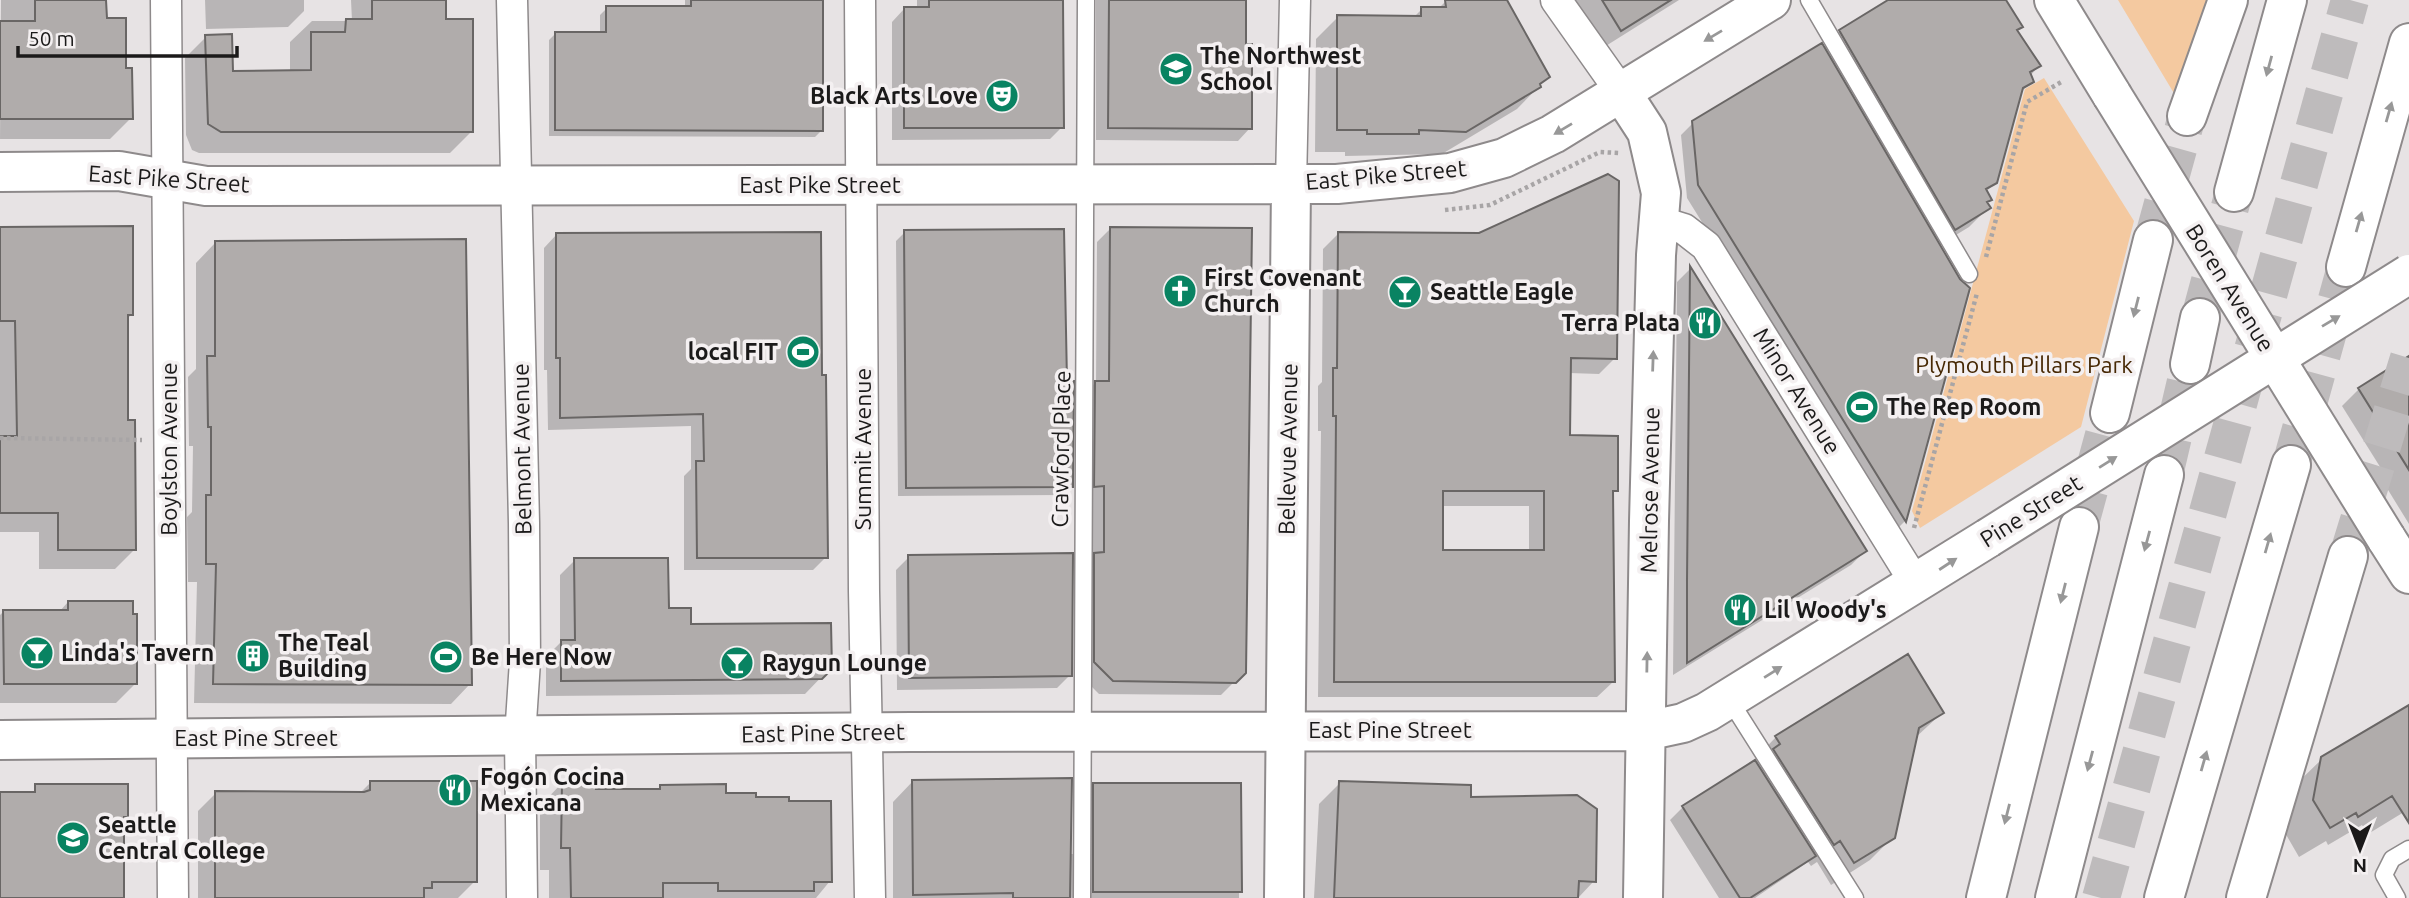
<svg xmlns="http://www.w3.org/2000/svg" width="2409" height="898" font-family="Ubuntu,sans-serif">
	<rect width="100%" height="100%" fill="#e7e3e4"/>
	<path fill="#f4c9a0" d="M2118 0H2208L2175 95Z
		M2044 78 2134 221 2081 427 1920 528 1912 511 2025 89Z"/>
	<path fill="#0003" fill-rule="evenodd" d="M1 0H105V20L124 70 131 118 110 139H0Z
		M205 0H304V11L288 27 206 29Z
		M351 0H444V21L471 132 450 153H199L192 150 186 135 185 58 206 37 231 72H290V42L312 21H352Z
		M685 0H822V130L815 137 549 136V40L556 33H600V15L607 8H685Z
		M917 0H1061L1062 127 1050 139 892 140V22L904 9H917Z
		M1096 0H1213L1245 46 1250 128 1238 141 1096 140Z
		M1503 0 1548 77 1517 109 1442 154 1345 156V152H1315L1316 39 1338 17H1414L1422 9H1438L1446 1Z
		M1571 0H1679L1601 49Z
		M1891 0H2004L2016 31 2039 66 2030 76 2032 81 2019 94 1995 182 1986 192 1990 199 1986 203 1989 207 1969 227 1938 246 1959 280 1968 288 1905 521 1894 532 1687 198 1681 135 1693 123 1823 49 1840 32Z
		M0 229 131 315 126 320 127 421 134 550 115 569H39V532H0Z
		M1110 229 1244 672 1221 695 1099 694 1081 676 1082 568 1092 557V499H1082V396L1096 382 1097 242Z
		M905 232 1065 383 1072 486 1063 495 898 496 896 241Z
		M1339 233 1479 235 1615 358 1599 374 1569 373 1568 437 1616 490 1611 495 1613 682 1597 697H1318L1321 431H1318V386L1322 382 1323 249ZM1442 506H1529V552H1442Z
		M557 234 820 377 826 557 813 570H684V476L691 469V426L548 430 547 370H544V248Z
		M215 243 470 684 451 704 194 703 197 582H188L187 517 192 512 193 446H189L188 377 196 369V263Z
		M1690 269 1865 551 1851 565 1673 675 1677 282Z
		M2409 359V524L2385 485 2387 478 2342 406 2359 389Z
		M909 557 1070 675 1057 688 897 690 896 570Z
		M575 560 689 625 830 668 805 694 546 696V657L560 643V575Z
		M68 602 135 684 116 703H0V615L3 612H59Z
		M2409 706V809L2368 834 2362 825 2328 845 2326 841 2299 857 2284 831 2291 789 2322 759Z
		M1942 713 1915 738 1893 837 1870 860 1831 885 1817 862 1811 866 1808 862 1755 898H1719L1670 820 1683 807 1755 762 1754 760 1776 737Z
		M913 781 1070 854H1073L1074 805 1094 785H1240L1239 898H893V802Z
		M371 782 475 881 458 898H198V811L216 793 359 794Z
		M562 783 594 791H656L661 786 724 795 830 881 816 898H549V870H540V806Z
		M1340 783 1469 799 1594 881 1578 898H1314L1319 804Z"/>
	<path fill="#b0acab" stroke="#696665" stroke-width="2" fill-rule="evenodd" d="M35 0H106L107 18H126V68H132L133 119H0V21H35Z
		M372 0H446V19H473V132H221L208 124 205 35 232 34 233 71 311 70V32H345L346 19H372Z
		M691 0H823V131L555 130V32H606V6H691Z
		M929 0H1063L1064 128H904V7H929Z
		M1109 0H1246V44H1252V129L1108 128Z
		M1445 0H1507L1550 77 1540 84 1541 87 1466 132 1419 130V134H1367V130H1337V15L1421 16V7H1446Z
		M1602 0H1671L1621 31Z
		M1888 0H2006L2023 27 2017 30 2041 66 2030 72 2034 82 2023 88 1997 183 1986 189 1992 200 1987 202 1991 208 1955 230 1839 30Z
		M1822 43 1960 279 1970 288 1906 522 1698 185 1692 121Z
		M1608 174 1619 181 1617 359 1571 358 1570 435 1618 436V491H1613L1615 682H1334L1336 416H1333V368H1337L1338 232 1479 233ZM1443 491H1544V550H1443Z
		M133 226V315H128V420H135L136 550H58V513H0V436H17L15 321H0V227Z
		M1110 227 1252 228 1246 673 1236 683 1113 681 1094 662V553L1104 552V486L1094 487 1095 381H1109Z
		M1064 229 1067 381H1074L1073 487 906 488 904 230Z
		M821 232 822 375H826L828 558H697L696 461H704L703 414 560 418V358H556V233Z
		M466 239 472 685 213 684 216 564H206V495H211V427H208L207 356H215V241Z
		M1690 266 1867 551 1687 663V581Z
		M2409 356V470L2358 388Z
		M1073 553 1072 676 909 678 908 555Z
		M574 558H668L669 608H691V624L831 623 832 669 822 679 561 681V640H575Z
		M68 601H133V614H137V684H4L3 610H68Z
		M1908 654 1944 713 1919 728 1895 838 1854 863 1840 841 1834 845 1773 749 1780 744 1775 736Z
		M2409 705V823L2392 796 2358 817 2356 813 2330 828 2313 800 2321 757Z
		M1755 760 1816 856 1750 898H1740L1682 806Z
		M1072 778 1070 898H1013V893L913 895 912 780Z
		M370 781H477V882H432V888H424V898H215V791L364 792 370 790Z
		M1339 781 1471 785V797L1577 795 1597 809 1596 882 1579 881 1578 898H1334Z
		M562 782H597L596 789H660V785L726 784V793H756V797H789V801H831L832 882H814V891H718V883H663V898H571L570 848H561Z
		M1093 783H1241L1242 892H1093Z
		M35 784H128V817H124V898H0V792H35Z"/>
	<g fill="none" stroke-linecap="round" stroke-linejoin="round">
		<path stroke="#bebbbc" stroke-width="38" stroke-dasharray="38 19" stroke-linecap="butt" d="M2153 240 2187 116
			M2200 318 2234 192
			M2291 465 2346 267
			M2164 475 2190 364
			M2079 527 2110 413
			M2348 556 2409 358
			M2101 898 2350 0"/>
		<defs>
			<path id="lane" d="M1809 0 1969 274
				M1729 699 1855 898
				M1082 898 1086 0
				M2397 898 2384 875 2392 859 2409 849"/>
			<path id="street" d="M166 0 173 898
				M512 0 524 523 525 661 520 737 522 898
				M860 0 864 591 870 898
				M1556 0 1621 92
				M1291 184 1295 0
				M1658 221 1684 229 1706 246 1916 584"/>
			<path id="secondary" d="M1621 92 1647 132 1661 193 1656 255 1649 521 1643 898
				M0 172 119 171 206 186 1337 184 1450 173 1504 158 1553 134 1771 0
				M0 740 911 732 1646 731 1683 723 1707 712 1988 538
				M1284 898 1291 184"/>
			<path id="primary" d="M2054 0 2112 95
				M2386 538 2409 574"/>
			<path id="highway" d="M2187 116 2228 0
				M2234 192 2287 0
				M2346 267 2409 43
				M2190 364 2200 318
				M2110 413 2153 240
				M1986 898 2079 527
				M2055 898 2164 475
				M2164 898 2291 465
				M2246 898 2348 556"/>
		</defs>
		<use href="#lane" stroke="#8e8a8b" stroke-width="19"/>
		<use href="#street" stroke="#8e8a8b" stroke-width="33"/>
		<use href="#secondary" stroke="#8e8a8b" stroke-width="42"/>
		<use href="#primary" stroke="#8e8a8b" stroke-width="42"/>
		<use href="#highway" stroke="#8e8a8b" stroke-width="42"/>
		<path stroke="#a8a5a6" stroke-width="4.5" stroke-dasharray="3.5 3.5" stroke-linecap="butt" d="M1445 210 1490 205 1600 152 1619 153
			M1986 257 2027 102 2063 81
			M0 438 142 440
			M1914 528 1977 293"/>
		<use href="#lane" stroke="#fff" stroke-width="16"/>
		<use href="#street" stroke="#fff" stroke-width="30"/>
		<use href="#secondary" stroke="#fff" stroke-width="38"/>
		<use href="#primary" stroke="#fff" stroke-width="38"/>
		<use href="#highway" stroke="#fff" stroke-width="38"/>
		<defs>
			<path id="secondary-bridge" d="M1988 538 2409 274"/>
			<path id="primary-bridge" d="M2112 95 2386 538"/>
		</defs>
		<use href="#secondary-bridge" stroke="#8e8a8b" stroke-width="42" stroke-linecap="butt"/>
		<use href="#primary-bridge" stroke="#8e8a8b" stroke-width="42" stroke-linecap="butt"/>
		<use href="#secondary-bridge" stroke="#fff" stroke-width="38"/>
		<use href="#primary-bridge" stroke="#fff" stroke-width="38"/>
	</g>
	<defs><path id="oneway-solid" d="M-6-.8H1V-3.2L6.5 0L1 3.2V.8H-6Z" transform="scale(1.75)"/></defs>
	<g fill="#989898">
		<use href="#oneway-solid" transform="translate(1713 36) rotate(149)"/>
		<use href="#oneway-solid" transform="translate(2269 66) rotate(105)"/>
		<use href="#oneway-solid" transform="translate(2389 112) rotate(-74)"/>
		<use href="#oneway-solid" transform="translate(1563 129) rotate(149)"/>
		<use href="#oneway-solid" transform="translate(2359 222) rotate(-74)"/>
		<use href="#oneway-solid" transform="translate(2136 307) rotate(104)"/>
		<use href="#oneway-solid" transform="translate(2331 321) rotate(-31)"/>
		<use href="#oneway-solid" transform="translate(1653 361) rotate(-88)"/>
		<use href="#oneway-solid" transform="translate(2108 462) rotate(-32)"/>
		<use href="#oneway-solid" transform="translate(2147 541) rotate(105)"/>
		<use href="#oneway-solid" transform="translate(2268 543) rotate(-74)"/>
		<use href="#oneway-solid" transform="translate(1948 564) rotate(-33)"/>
		<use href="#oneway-solid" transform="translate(2063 593) rotate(104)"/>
		<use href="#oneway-solid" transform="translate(1647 662) rotate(-89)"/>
		<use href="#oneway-solid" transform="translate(1773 672) rotate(-32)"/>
		<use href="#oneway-solid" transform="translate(2090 761) rotate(105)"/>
		<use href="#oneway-solid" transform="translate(2204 761) rotate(-74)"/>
		<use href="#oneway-solid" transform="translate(2007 814) rotate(104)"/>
	</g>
	<defs>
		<symbol id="school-disc" viewBox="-11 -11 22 22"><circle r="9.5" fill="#098362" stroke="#f4f0f1"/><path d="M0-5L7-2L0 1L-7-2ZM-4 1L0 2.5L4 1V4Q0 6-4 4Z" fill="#fff"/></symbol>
		<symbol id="theatre-disc" viewBox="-11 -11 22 22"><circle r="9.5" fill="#098362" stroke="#f4f0f1"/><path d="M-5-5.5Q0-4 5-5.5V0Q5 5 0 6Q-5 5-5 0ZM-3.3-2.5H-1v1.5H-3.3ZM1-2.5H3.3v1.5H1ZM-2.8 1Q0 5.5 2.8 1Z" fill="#fff"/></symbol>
		<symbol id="church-disc" viewBox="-11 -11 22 22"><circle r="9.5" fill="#098362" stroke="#f4f0f1"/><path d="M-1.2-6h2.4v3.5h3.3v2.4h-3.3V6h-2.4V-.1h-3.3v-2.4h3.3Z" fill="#fff"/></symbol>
		<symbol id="bar-disc" viewBox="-11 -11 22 22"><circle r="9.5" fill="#098362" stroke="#f4f0f1"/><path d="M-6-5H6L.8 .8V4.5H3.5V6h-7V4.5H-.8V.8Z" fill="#fff"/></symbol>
		<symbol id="restaurant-disc" viewBox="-11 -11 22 22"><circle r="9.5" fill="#098362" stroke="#f4f0f1"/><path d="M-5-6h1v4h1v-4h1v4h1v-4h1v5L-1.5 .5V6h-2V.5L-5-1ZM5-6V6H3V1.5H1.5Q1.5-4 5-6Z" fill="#fff"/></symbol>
		<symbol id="stadium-disc" viewBox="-11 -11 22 22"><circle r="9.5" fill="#098362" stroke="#f4f0f1"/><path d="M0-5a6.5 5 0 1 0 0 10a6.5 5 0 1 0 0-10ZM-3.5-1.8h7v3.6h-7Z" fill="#fff"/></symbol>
		<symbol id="building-disc" viewBox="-11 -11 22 22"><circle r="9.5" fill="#098362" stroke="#f4f0f1"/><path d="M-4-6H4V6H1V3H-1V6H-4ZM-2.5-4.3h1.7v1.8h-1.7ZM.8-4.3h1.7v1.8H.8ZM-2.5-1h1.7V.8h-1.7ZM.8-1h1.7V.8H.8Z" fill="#fff"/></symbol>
		<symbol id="university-disc" viewBox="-11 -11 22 22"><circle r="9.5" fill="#098362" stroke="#f4f0f1"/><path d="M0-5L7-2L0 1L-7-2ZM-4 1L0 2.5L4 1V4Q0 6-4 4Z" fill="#fff"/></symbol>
	</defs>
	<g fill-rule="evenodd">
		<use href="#school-disc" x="1157" y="50" width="38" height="38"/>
		<use href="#theatre-disc" x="983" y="77" width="38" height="38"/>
		<use href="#church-disc" x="1161" y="272" width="38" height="38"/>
		<use href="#bar-disc" x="1386" y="273" width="38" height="38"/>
		<use href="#restaurant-disc" x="1686" y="304" width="38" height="38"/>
		<use href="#stadium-disc" x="784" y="333" width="38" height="38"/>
		<use href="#stadium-disc" x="1843" y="388" width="38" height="38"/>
		<use href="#restaurant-disc" x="1721" y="591" width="38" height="38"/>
		<use href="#bar-disc" x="18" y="634" width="38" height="38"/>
		<use href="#building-disc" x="234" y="637" width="38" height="38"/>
		<use href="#stadium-disc" x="427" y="638" width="38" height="38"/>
		<use href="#bar-disc" x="718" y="644" width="38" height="38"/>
		<use href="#restaurant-disc" x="436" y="771" width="38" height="38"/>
		<use href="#university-disc" x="54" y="819" width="38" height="38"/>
	</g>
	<g text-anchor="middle" stroke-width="7" stroke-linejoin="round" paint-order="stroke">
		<g font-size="23" font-weight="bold" fill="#1b1a1a" stroke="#f4f0f1" text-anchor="start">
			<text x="1200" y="64">The Northwest<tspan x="1200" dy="26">School</tspan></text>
			<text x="978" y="104" text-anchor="end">Black Arts Love</text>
			<text x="1204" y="286">First Covenant<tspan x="1204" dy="26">Church</tspan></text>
			<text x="1430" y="300">Seattle Eagle</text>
			<text x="1680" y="331" text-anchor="end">Terra Plata</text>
			<text x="778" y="360" text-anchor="end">local FIT</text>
			<text x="1886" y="415">The Rep Room</text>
			<text x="1764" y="618">Lil Woody's</text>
			<text x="278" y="651">The Teal<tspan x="278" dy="26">Building</tspan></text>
			<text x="61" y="661">Linda's Tavern</text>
			<text x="471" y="665">Be Here Now</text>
			<text x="762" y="671">Raygun Lounge</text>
			<text x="480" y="785">Fogón Cocina<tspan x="480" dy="26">Mexicana</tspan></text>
			<text x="98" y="833">Seattle<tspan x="98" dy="26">Central College</tspan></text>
		</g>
		<g font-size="23" fill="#1b1a1a" stroke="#f4f0f1">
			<text transform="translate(1386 175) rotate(-5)" y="8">East Pike Street</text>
			<text transform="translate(169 179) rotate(4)" y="8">East Pike Street</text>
			<text x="820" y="193">East Pike Street</text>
			<text transform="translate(2230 288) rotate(58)" y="8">Boren Avenue</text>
			<text transform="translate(1797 391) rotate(58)" y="8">Minor Avenue</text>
			<text transform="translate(169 449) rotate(-90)" y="8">Boylston Avenue</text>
			<text transform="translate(522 449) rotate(-91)" y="8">Belmont Avenue</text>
			<text transform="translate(863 449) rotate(-90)" y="8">Summit Avenue</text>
			<text transform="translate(1061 449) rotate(-89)" y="8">Crawford Place</text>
			<text transform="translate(1288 449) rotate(-89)" y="8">Bellevue Avenue</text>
			<text transform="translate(1650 490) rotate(-89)" y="8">Melrose Avenue</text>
			<text transform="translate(2031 511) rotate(-32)" y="8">Pine Street</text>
			<text x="1390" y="738">East Pine Street</text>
			<text transform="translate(823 733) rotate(-1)" y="8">East Pine Street</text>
			<text x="256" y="746">East Pine Street</text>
		</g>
		<g font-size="23" fill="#462804" stroke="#f4f0f1">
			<text x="2024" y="373">Plymouth Pillars Park</text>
		</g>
	</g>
	<g transform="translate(2360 849) rotate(180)" stroke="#f4f0f1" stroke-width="5" paint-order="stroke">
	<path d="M0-5L12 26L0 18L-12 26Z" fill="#1b1a1a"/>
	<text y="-10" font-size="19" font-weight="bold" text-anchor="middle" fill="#1b1a1a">N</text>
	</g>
	<path d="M18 46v10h219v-10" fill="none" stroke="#1b1a1a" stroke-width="3.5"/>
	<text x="28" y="46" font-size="21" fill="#1b1a1a" stroke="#f4f0f1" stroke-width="5" paint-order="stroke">50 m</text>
</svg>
